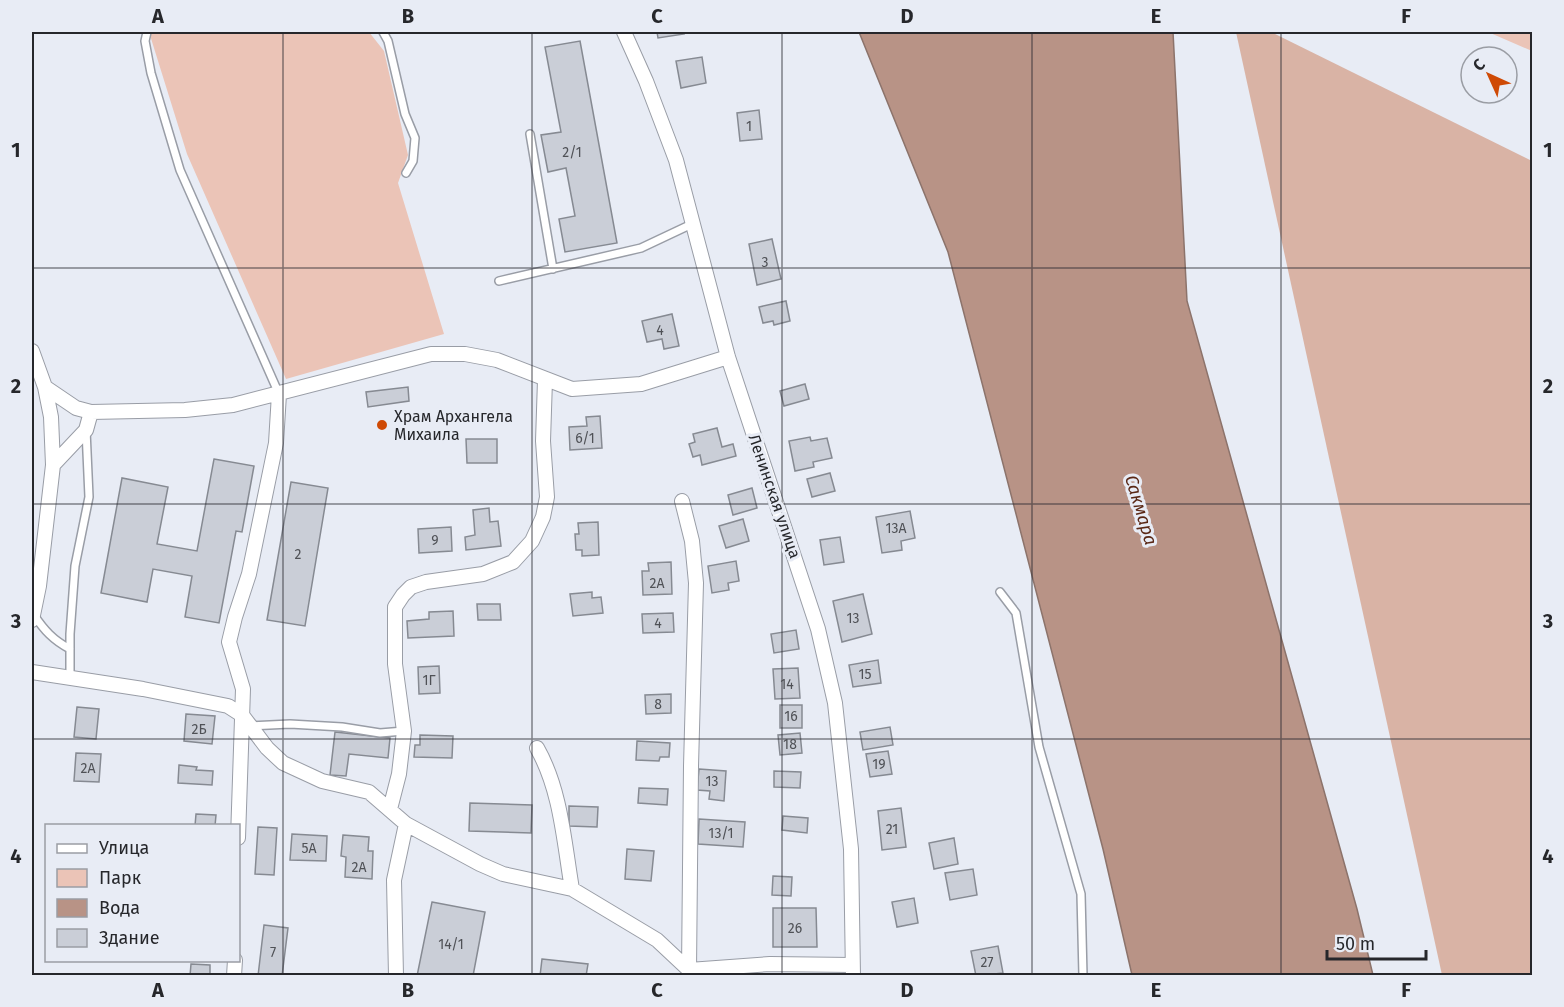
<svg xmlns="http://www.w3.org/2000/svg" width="1564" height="1007" font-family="'Fira Sans',sans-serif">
	<rect width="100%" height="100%" fill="#e8ecf5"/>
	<path fill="#ebc4b7" d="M149 32H369L384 51 408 155 398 183 444 334 286 379 187 154Z
		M1488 32H1532V51Z"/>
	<path fill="#d9b3a5" d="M1236 32H1271L1532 161V975H1442Z"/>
	<path fill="#b89386" stroke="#8c736b" stroke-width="1.5" d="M859 32H1173L1187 301 1357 909 1373 975H1132L1103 849 948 252Z"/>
	<path fill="#caced7" stroke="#868a92" stroke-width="1.5" d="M657 32H683L684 34 658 38Z
		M580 41 617 243 565 252 559 219 575 216 566 168 548 172 541 135 561 132 545 47Z
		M702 57 706 83 681 88 676 61Z
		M759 110 762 139 740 141 737 113Z
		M772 239 781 279 757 285 749 244Z
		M786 301 790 321 774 325 773 321 763 323 759 307Z
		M672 314 679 346 664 349 662 339 647 342 642 321Z
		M805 384 809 399 784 406 780 391Z
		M408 387 409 401 368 407 366 392Z
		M600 416 602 448 570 450 569 427 587 426 586 417Z
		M717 428 722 447 733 444 736 456 702 465 700 455 693 457 689 444 695 442 693 434Z
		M810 437 811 441 827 438 832 458 813 462 814 467 795 471 789 441Z
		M466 439H497V463H467Z
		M214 459 254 466 242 532 236 531 219 623 185 617 192 576 153 569 147 602 101 593 122 478 168 487 157 544 197 551Z
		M830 473 835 491 812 497 807 479Z
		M291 482 328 488 305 626 267 620Z
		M752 488 757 508 733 515 728 495Z
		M489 508 490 522 498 521 501 546 466 550 465 537 475 535 473 510Z
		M910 511 915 538 901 541 902 550 882 553 876 517Z
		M743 519 749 541 726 548 719 526Z
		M598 522 599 555 582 556V550H576L575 534H579L578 523Z
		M451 527 452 551 419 553 418 529Z
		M840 537 844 562 824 565 820 540Z
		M736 561 739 581 728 583 729 590 712 593 708 566Z
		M671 562 672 594 643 595 642 571H649L648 563Z
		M592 592V598L601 597 603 613 573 616 570 594Z
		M863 594 872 634 842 642 833 601Z
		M477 604H500L501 620H478Z
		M453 611 454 636 408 638 407 621 429 619V612Z
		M673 613 674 632 643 633 642 614Z
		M796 630 799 649 774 653 771 634Z
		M878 660 881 683 853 687 849 665Z
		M439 666 440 693 419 694 418 667Z
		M798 668 800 698 775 699 773 669Z
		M671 694V713L646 714 645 695Z
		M780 705H802V728H780Z
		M77 707 99 709 96 739 74 737Z
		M186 714 215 716 212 744 184 741Z
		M890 727 893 745 863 750 860 732Z
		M335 732 390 738 388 758 349 754 346 776 330 775Z
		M800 733 802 753 780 755 778 735Z
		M420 735 453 736 452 758 414 757 415 745H420Z
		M637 741 670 743 669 757H660L659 761 636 760Z
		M888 751 892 774 870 777 866 754Z
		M76 753 101 754 99 782 74 781Z
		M179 765 197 767 196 770 213 771 212 785 178 783Z
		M699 769 726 771 724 801 709 799 710 791 697 790Z
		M774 771 801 772 800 788 774 787Z
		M639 788 668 789 667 805 638 803Z
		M470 803 532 805 531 833 469 831Z
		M569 806 598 807 597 827 569 826Z
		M901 808 906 847 882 850 878 811Z
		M196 814 216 815 215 826H195Z
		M783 816 808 818 807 833 782 830Z
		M699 819 745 822 743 847 698 844Z
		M258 827 277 828 274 875 255 874Z
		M292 834 327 836 326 861 290 860Z
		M343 835 369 837 368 851H373L372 879 345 877 346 857 341 856Z
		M954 838 958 864 934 869 929 843Z
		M627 849 654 851 651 881 625 879Z
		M973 869 977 895 950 900 945 873Z
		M773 876 792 877 791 896 772 895Z
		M914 898 918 923 897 927 892 902Z
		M432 902 485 912 473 976H417Z
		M773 908H816L817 947H773Z
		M264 925 288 928 282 976H258Z
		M998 946 1003 973 976 976 971 951Z
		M542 959 588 964 586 976H540Z
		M191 964 210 965V976H190Z"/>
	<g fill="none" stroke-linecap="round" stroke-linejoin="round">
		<defs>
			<path id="service" d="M147 32 145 41 151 73 180 170 279 394
				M383 32 388 41 405 114 415 138 413 161 406 173
				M530 134 553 269
				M499 281 641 248 694 223
				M1000 592 1016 613 1039 747 1081 894 1083 976
				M34 615C44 630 53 640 70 649
				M70 678V634L75 566 89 497 86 430
				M251 726 290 724 342 727 380 733 404 731"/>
			<path id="minor" d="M624 32 646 81 676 160 728 357 818 629 835 703 851 849 853 976
				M32 351 45 387 76 408 91 412 185 410 233 405 431 354H465L497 360 572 389 641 384 728 357
				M53 465 86 430 91 412
				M682 501 692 541 696 583 691 766 689 970
				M32 620 39 586 53 465 51 417 45 387
				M32 672 143 689 228 706 242 715 267 748 283 763 322 781 369 792 406 824 480 864 503 874 572 889 657 940 689 970
				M537 748C561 790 564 842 572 889
				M390 809 399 774 404 731 395 664V607L403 595 411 587 426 582 483 574 513 562 532 541 543 517 547 497 543 441 545 380
				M238 838 243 689 229 642 235 617 249 574 276 443 279 394
				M234 976 235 960
				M396 976 394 880 406 824
				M688 976 689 970 770 964 852 965"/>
		</defs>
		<use href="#service" stroke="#999da6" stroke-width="10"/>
		<use href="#minor" stroke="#999da6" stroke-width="16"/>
		<use href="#service" stroke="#fff" stroke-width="7"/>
		<use href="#minor" stroke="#fff" stroke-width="14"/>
	</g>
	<path fill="none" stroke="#26272b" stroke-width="1.5" stroke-opacity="0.55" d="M283 32V976M532 32V976M782 32V976M1032 32V976M1281 32V976M32 268H1532M32 504H1532M32 739H1532"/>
	<circle fill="#cf4a05" stroke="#e8ecf5" stroke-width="2" cx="382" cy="425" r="6"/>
	<g text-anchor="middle" stroke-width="6" stroke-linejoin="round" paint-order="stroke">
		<g font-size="14" fill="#4f5156">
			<text x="749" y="131">1</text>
			<text x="572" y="157">2/1</text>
			<text x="765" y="267">3</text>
			<text x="660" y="335">4</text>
			<text x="585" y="443">6/1</text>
			<text x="896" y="533">13А</text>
			<text x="435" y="545">9</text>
			<text x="298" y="559">2</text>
			<text x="657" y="588">2А</text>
			<text x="853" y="623">13</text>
			<text x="658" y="628">4</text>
			<text x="865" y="679">15</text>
			<text x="429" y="685">1Г</text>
			<text x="787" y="689">14</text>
			<text x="658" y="709">8</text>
			<text x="791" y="721">16</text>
			<text x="199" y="734">2Б</text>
			<text x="790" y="749">18</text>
			<text x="879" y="769">19</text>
			<text x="88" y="773">2А</text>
			<text x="712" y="786">13</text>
			<text x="892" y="834">21</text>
			<text x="721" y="838">13/1</text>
			<text x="309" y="853">5А</text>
			<text x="359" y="872">2А</text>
			<text x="795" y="933">26</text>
			<text x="451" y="949">14/1</text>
			<text x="273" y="957">7</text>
			<text x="987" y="967">27</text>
		</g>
		<g font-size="16" fill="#26272b" stroke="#e8ecf5" text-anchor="start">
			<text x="394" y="422">Храм Архангела<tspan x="394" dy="18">Михаила</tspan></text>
		</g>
		<g font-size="16" fill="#26272b" stroke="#e8ecf5">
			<text transform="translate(775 496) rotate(71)" y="6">Ленинская улица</text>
		</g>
		<g font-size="18" font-style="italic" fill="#5a2816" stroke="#e8ecf5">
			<text transform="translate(1141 510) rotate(73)" y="6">Сакмара</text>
		</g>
	</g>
	<rect width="1564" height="1007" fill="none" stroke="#e8ecf5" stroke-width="66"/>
	<rect x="45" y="824" width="195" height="138" fill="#e8ecf5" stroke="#9a9da4" stroke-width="1.5"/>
	<rect x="57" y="844" width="30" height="9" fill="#ffffff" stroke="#9a9da4" stroke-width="1.5"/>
	<text x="99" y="854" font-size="18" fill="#26272b">Улица</text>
	<rect x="57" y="869" width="30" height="18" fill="#ebc4b7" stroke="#9a9da4" stroke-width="1.5"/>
	<text x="99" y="884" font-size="18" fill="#26272b">Парк</text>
	<rect x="57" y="899" width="30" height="18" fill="#b89386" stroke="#9a9da4" stroke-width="1.5"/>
	<text x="99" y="914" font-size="18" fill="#26272b">Вода</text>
	<rect x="57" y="929" width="30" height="18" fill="#caced7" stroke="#9a9da4" stroke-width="1.5"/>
	<text x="99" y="944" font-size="18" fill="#26272b">Здание</text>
	<g transform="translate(1489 75) rotate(315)"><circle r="28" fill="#e8ecf5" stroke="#9a9da4" stroke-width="1.5"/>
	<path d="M0-4.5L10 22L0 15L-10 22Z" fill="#cf4a05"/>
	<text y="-9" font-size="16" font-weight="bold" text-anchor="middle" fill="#26272b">С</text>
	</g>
	<path d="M1327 950v9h99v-9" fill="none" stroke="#26272b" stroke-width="3"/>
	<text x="1336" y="950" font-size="18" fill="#26272b" stroke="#e8ecf5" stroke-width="4.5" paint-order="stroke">50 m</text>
	<rect x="33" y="33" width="1498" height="941" fill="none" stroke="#26272b" stroke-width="2"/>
	<g font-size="20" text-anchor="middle" font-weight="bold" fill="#26272b">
		<text x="158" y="23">A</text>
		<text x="408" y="23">B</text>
		<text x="657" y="23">C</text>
		<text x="907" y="23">D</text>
		<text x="1156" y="23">E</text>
		<text x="1406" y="23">F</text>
		<text x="16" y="157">1</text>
		<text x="1548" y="157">1</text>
		<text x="16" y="393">2</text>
		<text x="1548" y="393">2</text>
		<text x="16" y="628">3</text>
		<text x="1548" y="628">3</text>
		<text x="16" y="863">4</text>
		<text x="1548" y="863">4</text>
		<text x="158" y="997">A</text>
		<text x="408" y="997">B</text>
		<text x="657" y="997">C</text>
		<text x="907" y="997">D</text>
		<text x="1156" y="997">E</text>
		<text x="1406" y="997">F</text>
	</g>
</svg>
